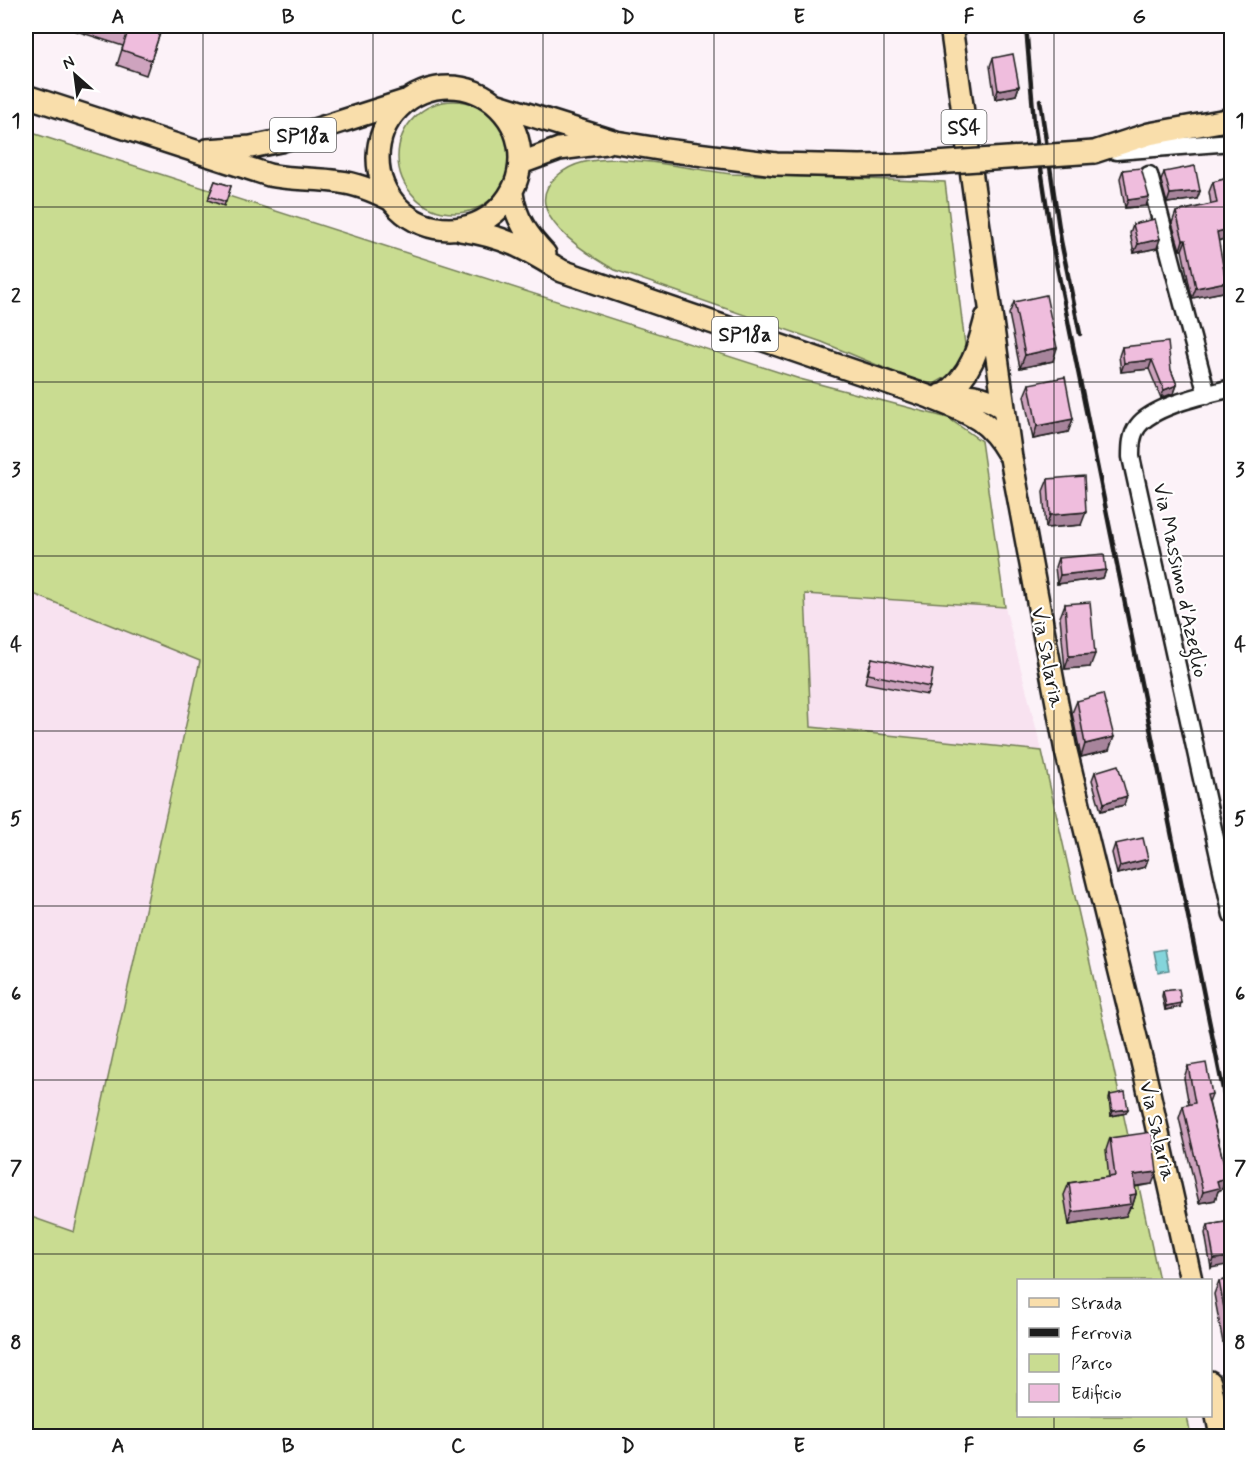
<svg xmlns="http://www.w3.org/2000/svg" width="1257" height="1462" font-family="Mynerve,sans-serif">
	<rect width="100%" height="100%" fill="#fcf2f8"/>
	<filter id="ink" filterUnits="userSpaceOnUse"><feTurbulence type="fractalNoise" baseFrequency=".0167" numOctaves="2"/><feDisplacementMap in="SourceGraphic" scale="12" xChannelSelector="R" yChannelSelector="G"/><feConvolveMatrix kernelMatrix="1 2 1 2 8 2 1 2 1" color-interpolation-filters="sRGB"/></filter>
	<g filter="url(#ink)">
		<path fill="#f8e2f0" d="M26 591 200 660 74 1233 26 1215Z
			M805 594 1005 607 1042 751 811 728Z"/>
		<path fill="#c9dc91" stroke="#727c56" stroke-width="1.5" d="M398 157a56 56 0 1 1 112 0a56 56 0 1 1-112 0Z
			M26 131 800 379 948 418 981 441 1005 607 805 594 811 727 1042 751 1107 1038 1159 1280H1018V1416H1187L1191 1436H26V1215L74 1232 200 661 26 591Z
			M614 159 651 162 731 174 945 182 967 361 948 376 934 384 913 380 822 342 615 270C587 254 516 211 557 176 574 161 592 160 614 159Z"/>
		<path fill="#84d5db" stroke="#5a8b8f" stroke-width="1.5" d="M1165 949 1169 970 1158 972 1154 951Z"/>
		<g fill="none" stroke-linecap="round" stroke-linejoin="round">
			<defs>
				<path id="minor" d="M1116 151 1232 142
					M1149 175 1207 395
					M1232 388C1206 395 1154 405 1138 426 1131 435 1131 447 1131 457L1232 915"/>
				<path id="major" d="M951 26 1011 458 1066 751 1143 1066 1191 1280
					M378 158a71 71 0 1 1 142 0a71 71 0 1 1-142 0Z
					M26 96 269 175C293 180 317 178 340 182 358 184 374 191 390 199
					M498 105 616 142 665 150 776 164 860 166 907 165
					M207 150 251 147 280 141 405 101
					M1094 152 1149 134 1232 119
					M521 163 559 149 606 143
					M512 193C515 218 528 236 545 254
					M461 230C504 236 526 249 562 271L927 396C965 412 986 415 1008 453
					M941 395C965 394 983 394 1003 408
					M944 395C971 376 978 349 986 318
					M1210 1382 1221 1436"/>
			</defs>
			<use href="#minor" stroke="#1c1c1c" stroke-width="21"/>
			<use href="#major" stroke="#1c1c1c" stroke-width="26"/>
			<use href="#minor" stroke="#fff" stroke-width="16"/>
			<use href="#major" stroke="#f9deab" stroke-width="21"/>
			<path stroke="#1c1c1c" stroke-width="4.5" d="M1026 26 1034 122 1052 242 1232 1134
				M1040 100 1061 241 1080 334"/>
			<defs>
				<path id="major-bridge" d="M907 165 1094 152"/>
			</defs>
			<use href="#major-bridge" stroke="#1c1c1c" stroke-width="26" stroke-linecap="butt"/>
			<use href="#major-bridge" stroke="#f9deab" stroke-width="21"/>
		</g>
		<path fill="#cea3be" stroke="#1c1c1c" stroke-width="1.5" d="M61 26H158L162 27 146 75 117 65 123 46Z
			M993 58 1019 86 1016 95 995 99 990 66Z
			M1123 170 1149 197 1146 206 1125 208 1120 178Z
			M1164 172 1200 191 1197 199 1167 203 1161 181Z
			M1232 177V237L1218 241 1223 292 1192 298 1182 250H1180L1172 223 1176 212 1211 204 1209 192 1213 182Z
			M215 181 231 186 224 206 208 200Z
			M1133 224 1157 248 1134 253 1130 233Z
			M1014 302 1053 361 1020 368 1009 314Z
			M1122 347 1171 370 1177 385 1174 393 1161 398 1149 369 1121 372 1119 356Z
			M1029 384 1073 419 1068 432 1033 439 1024 396Z
			M1048 479 1081 525 1046 528 1043 491Z
			M1058 558 1106 570 1103 578 1057 584 1055 567Z
			M1065 604 1090 667 1065 669 1060 617Z
			M872 658 930 687 927 695 865 683 869 667Z
			M1077 701 1109 750 1081 757 1072 713Z
			M1095 772 1124 805 1101 811 1092 780Z
			M1115 844 1148 859 1145 867 1117 874 1112 853Z
			M1163 991 1180 1007 1165 1010 1162 996Z
			M1188 1066 1212 1094 1209 1102 1227 1177 1222 1189 1218 1191 1215 1200 1199 1203 1179 1118 1183 1106 1189 1105 1184 1078Z
			M1110 1095 1128 1109 1126 1113 1111 1116 1109 1099Z
			M1110 1138 1152 1184 1135 1187 1136 1194 1132 1207H1130L1126 1216 1069 1225 1064 1195 1069 1183 1109 1177 1106 1150Z
			M1232 1221 1211 1268 1205 1233 1208 1225Z
			M1232 1279V1370H1228L1214 1294 1219 1281Z"/>
		<path fill="#a7849b" stroke="#1c1c1c" stroke-width="1.5" d="M1019 86 1016 95 995 99 998 90Z
			M1200 191 1197 199 1167 203 1170 194Z
			M1149 197 1146 206 1125 208 1128 200Z
			M1232 228V237L1213 242 1217 232Z
			M1160 239 1157 248 1134 253 1138 244Z
			M1183 240H1186L1182 250H1180Z
			M1226 282 1223 292 1192 298 1196 288Z
			M1057 348 1053 361 1020 368 1025 355Z
			M1152 360 1149 369 1121 372 1124 363Z
			M1177 385 1174 393 1161 398 1164 390Z
			M1073 419 1068 432 1033 439 1037 426Z
			M1086 512 1081 525 1046 528 1050 515Z
			M1106 570 1103 578 1057 584 1060 575Z
			M1095 654 1090 667 1065 669 1069 656Z
			M1114 737 1109 750 1081 757 1085 744Z
			M1127 796 1124 805 1101 811 1104 803Z
			M1148 859 1145 867 1117 874 1120 866Z
			M1181 1003 1180 1007 1165 1010 1166 1006Z
			M1128 1109 1126 1113 1111 1116 1113 1111Z
			M1157 1172 1152 1184 1129 1187 1134 1175Z
			M1227 1177 1222 1189 1218 1191 1215 1200 1199 1203 1203 1192 1217 1181Z
			M1136 1194 1132 1207H1130L1126 1216 1069 1225 1073 1212 1130 1195Z
			M1232 1257V1264L1211 1268 1214 1259Z
			M1232 1361V1370H1228Z"/>
		<path fill="#efbddd" stroke="#1c1c1c" stroke-width="1.5" d="M111 26H158L162 27 151 60 122 50 128 31Z
			M1013 54 1019 86 998 90 993 58Z
			M1195 166 1200 191 1170 194 1164 172Z
			M1141 168 1149 197 1128 200 1123 170Z
			M1232 177V228L1217 232 1226 282 1196 288 1186 240H1183L1176 212 1217 203 1213 182Z
			M215 181 231 186 226 202 209 196Z
			M1155 219 1160 239 1138 244 1133 224Z
			M1046 295 1057 348 1025 355 1014 302Z
			M1168 342 1171 370 1177 385 1164 390 1152 360 1124 363 1122 347Z
			M1065 377 1073 419 1037 426 1029 384Z
			M1084 476 1086 512 1050 515 1048 479Z
			M1104 554 1106 570 1060 575 1058 558Z
			M1090 602 1095 654 1069 656 1065 604Z
			M872 658 933 670 930 687 868 674Z
			M1103 694 1114 737 1085 744 1077 701Z
			M1118 765 1127 796 1104 803 1095 772Z
			M1143 838 1148 859 1120 866 1115 844Z
			M1179 989 1181 1003 1166 1006 1163 991Z
			M1206 1063 1212 1094 1207 1095 1227 1177 1217 1181 1219 1188 1203 1192 1183 1106 1195 1103 1188 1066Z
			M1125 1092 1128 1109 1113 1111 1110 1095Z
			M1152 1132 1157 1172 1134 1175 1136 1194 1130 1195 1131 1204 1073 1212 1069 1183 1115 1176 1110 1138Z
			M1232 1221V1257L1214 1259 1208 1225Z
			M1232 1279V1351L1219 1281Z"/>
	</g>
	<path fill="none" stroke="#1c1c1c" stroke-width="1.5" stroke-opacity="0.55" d="M203 26V1436M373 26V1436M543 26V1436M714 26V1436M884 26V1436M1054 26V1280M26 207H1232M26 382H1232M26 556H1232M26 731H1232M26 906H1232M26 1080H1232M26 1254H1232M1054 1416V1436"/>
	<g text-anchor="middle" stroke-width="4.5" stroke-linejoin="round" paint-order="stroke">
		<g fill="#fff" stroke="#606060" stroke-width="1.5">
			<rect x="941.5" y="110" width="45" height="34" rx="4.5"/>
			<rect x="270" y="118" width="66" height="34" rx="4.5"/>
			<rect x="712" y="317" width="66" height="34" rx="4.5"/>
		</g>
		<g font-size="20" font-weight="bold" fill="#1c1c1c">
			<text x="964" y="134">SS4</text>
			<text x="303" y="142">SP18a</text>
			<text x="745" y="341">SP18a</text>
		</g>
		<g font-size="21" fill="#1c1c1c" stroke="#fff">
			<text transform="translate(1181 580) rotate(78)" y="7">Via Massimo d'Azeglio</text>
			<text transform="translate(1048 657) rotate(79)" y="7">Via Salaria</text>
			<text transform="translate(1158 1131) rotate(77)" y="7">Via Salaria</text>
		</g>
	</g>
	<rect width="1257" height="1462" fill="none" stroke="#fff" stroke-width="66"/>
	<rect x="1017" y="1279" width="195" height="138" fill="#ffffff" stroke="#a4a4a4" stroke-width="1.5"/>
	<rect x="1029" y="1298" width="30" height="9" fill="#f9deab" stroke="#a4a4a4" stroke-width="1.5"/>
	<text x="1071" y="1309" font-size="18" fill="#1c1c1c">Strada</text>
	<rect x="1029" y="1328" width="30" height="9" fill="#1c1c1c" stroke="#a4a4a4" stroke-width="1.5"/>
	<text x="1071" y="1339" font-size="18" fill="#1c1c1c">Ferrovia</text>
	<rect x="1029" y="1354" width="30" height="18" fill="#c9dc91" stroke="#a4a4a4" stroke-width="1.5"/>
	<text x="1071" y="1369" font-size="18" fill="#1c1c1c">Parco</text>
	<rect x="1029" y="1384" width="30" height="18" fill="#efbddd" stroke="#a4a4a4" stroke-width="1.5"/>
	<text x="1071" y="1399" font-size="18" fill="#1c1c1c">Edificio</text>
	<g transform="translate(75 75) rotate(332)" stroke="#ffffff" stroke-width="4.5" paint-order="stroke">
	<path d="M0-4.5L10 22L0 15L-10 22Z" fill="#1c1c1c"/>
	<text y="-9" font-size="16" font-weight="bold" text-anchor="middle" fill="#1c1c1c">N</text>
	</g>
	<rect x="33" y="33" width="1191" height="1396" fill="none" stroke="#1c1c1c" stroke-width="2"/>
	<g font-size="20" text-anchor="middle" font-weight="bold" fill="#1c1c1c">
		<text x="118" y="23">A</text>
		<text x="288" y="23">B</text>
		<text x="458" y="23">C</text>
		<text x="628" y="23">D</text>
		<text x="799" y="23">E</text>
		<text x="969" y="23">F</text>
		<text x="1139" y="23">G</text>
		<text x="16" y="127">1</text>
		<text x="1240" y="127">1</text>
		<text x="16" y="302">2</text>
		<text x="1240" y="302">2</text>
		<text x="16" y="476">3</text>
		<text x="1240" y="476">3</text>
		<text x="16" y="651">4</text>
		<text x="1240" y="651">4</text>
		<text x="16" y="825">5</text>
		<text x="1240" y="825">5</text>
		<text x="16" y="1000">6</text>
		<text x="1240" y="1000">6</text>
		<text x="16" y="1174">7</text>
		<text x="1240" y="1174">7</text>
		<text x="16" y="1349">8</text>
		<text x="1240" y="1349">8</text>
		<text x="118" y="1452">A</text>
		<text x="288" y="1452">B</text>
		<text x="458" y="1452">C</text>
		<text x="628" y="1452">D</text>
		<text x="799" y="1452">E</text>
		<text x="969" y="1452">F</text>
		<text x="1139" y="1452">G</text>
	</g>
</svg>
